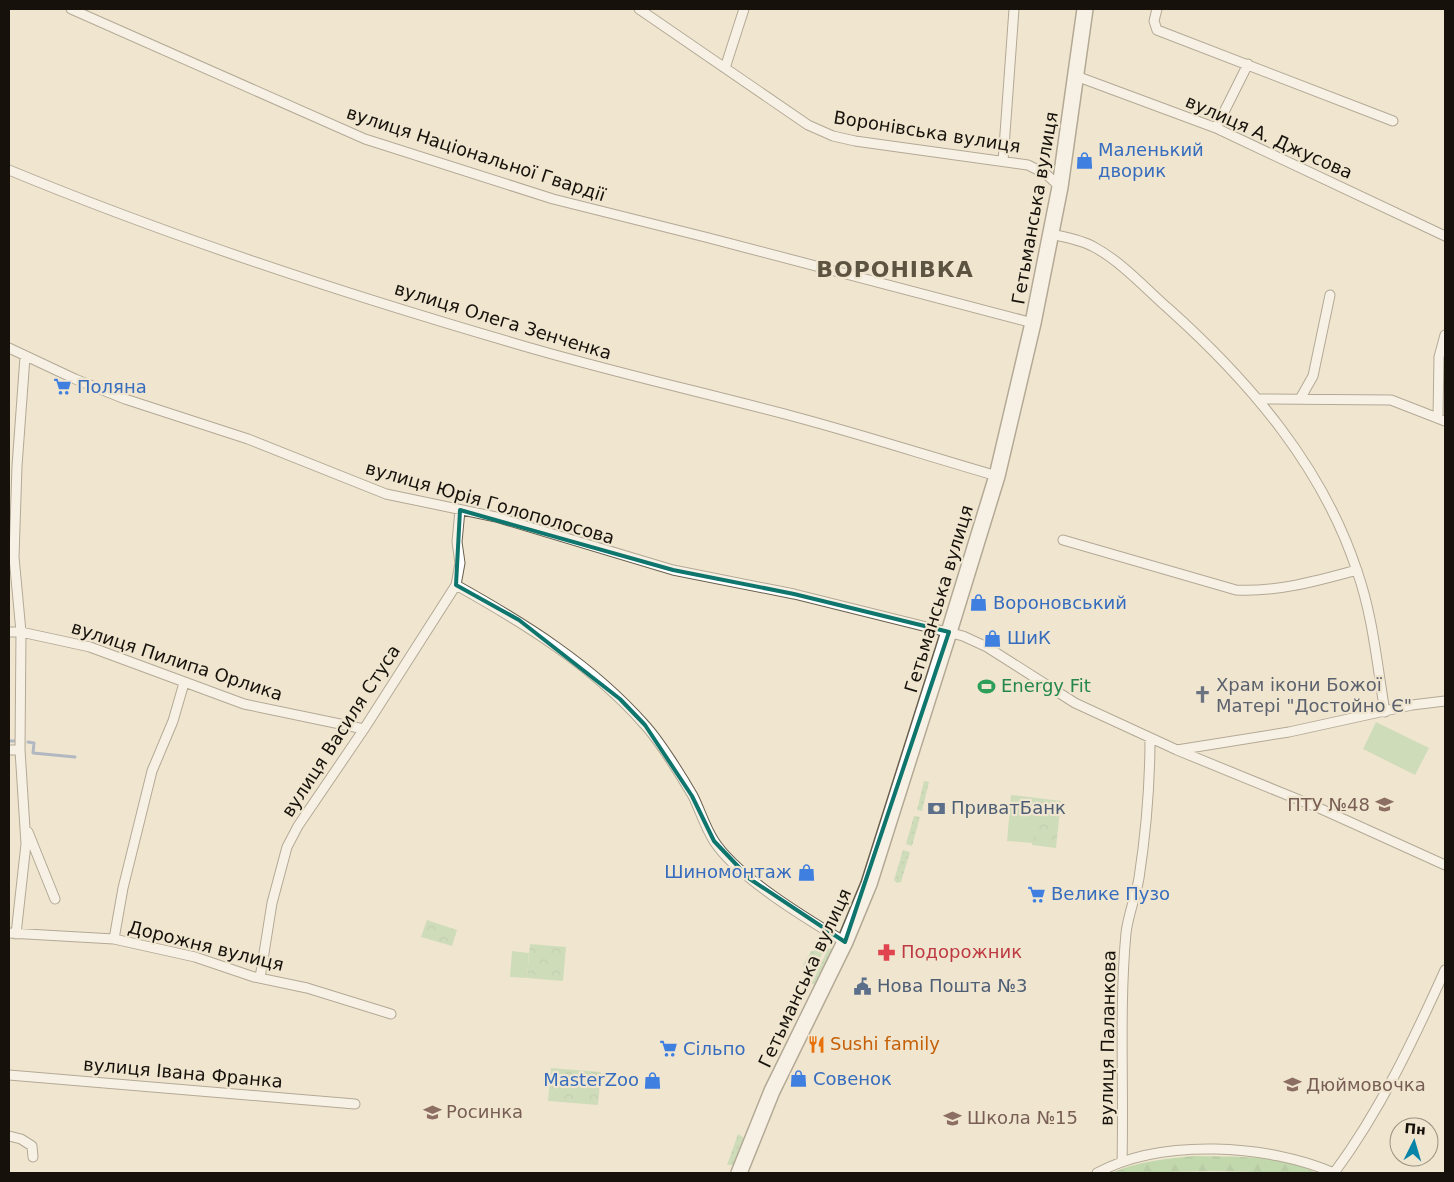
<svg xmlns="http://www.w3.org/2000/svg" width="1454" height="1182" font-family="'DejaVu Sans',sans-serif">
	<defs>
		<pattern id="grass-dots" width="8" height="8" patternUnits="userSpaceOnUse" patternTransform="scale(1.25)"><rect width="8" height="8" fill="#a5d1a1"/><path d="M2 2h.1M6 6h.1" fill="none" stroke="#8db289" stroke-width="1.8" stroke-linecap="round"/></pattern>
		<pattern id="forest-firs" width="22" height="20" patternUnits="userSpaceOnUse" patternTransform="scale(1.25)"><rect width="22" height="20" fill="#88c783"/><path d="M5 1l3.5 6h-7zM16 11l3.5 6h-7z" fill="#75aa70"/></pattern>
		<pattern id="park-crowns" width="20" height="18" patternUnits="userSpaceOnUse" patternTransform="scale(1.25)"><rect width="20" height="18" fill="#a5d1a1"/><path d="M2 6a3 3 0 1 1 6 0M12 15a3 3 0 1 1 6 0" fill="none" stroke="#8db289"/></pattern>
	</defs>
	<rect width="100%" height="100%" fill="#f0e6d0"/>
	<path fill="url(#grass-dots)" d="M924 781 929 782 922 811 917 810Z
		M914 816 920 817 912 846 906 844Z
		M903 850 910 852 901 882 897 883 894 880Z
		M832 948 834 951 817 985H814L812 983 828 949Z
		M824 950 810 978 803 965 811 951Z
		M738 1134 743 1137 744 1142 734 1165H727Z"/>
	<path fill="url(#forest-firs)" d="M1194 1156C1233 1157 1280 1154 1316 1173L1213 1171 1112 1173C1137 1161 1166 1159 1194 1156Z"/>
	<path fill="url(#park-crowns)" d="M1037 798 1061 801 1056 848 1032 845Z
		M427 920 457 930 452 946 421 937Z
		M530 944 566 947 563 981 527 978Z
		M551 1068 601 1072 598 1105 548 1101Z"/>
	<path fill="#a5d1a1" d="M1376 722 1429 748 1415 775 1363 749Z
		M1011 795 1037 798 1033 843 1007 841Z
		M512 951 529 953 527 978 510 977Z"/>
	<g fill="none" stroke-linecap="round" stroke-linejoin="round">
		<path stroke="#6580b1" stroke-width="3" d="M9 741H14
			M28 742 34 743 33 753 75 757"/>
		<defs>
			<path id="minor" d="M71 9 365 139 553 199 709 238 1033 323
				M639 9 808 125 833 136 855 141 1028 165 1046 174 1060 187
				M1157 9 1154 21 1157 30 1393 121
				M725 68 744 9
				M1076 76 1216 128 1445 236
				M1216 128 1248 64
				M1003 161 1014 9
				M9 170C171 237 342 293 510 342 603 370 698 391 792 416 860 434 928 456 997 476
				M1051 234C1065 237 1082 240 1094 247 1122 262 1146 289 1170 310 1250 382 1323 467 1357 571 1373 616 1377 665 1385 712
				M9 348 75 379 125 399 248 439 386 494 496 517 673 570 794 594 963 636 987 647 1075 703 1177 750 1319 808 1445 865
				M1259 399 1391 400 1445 421
				M1300 399 1313 376 1330 295
				M1438 417 1439 357 1445 335
				M1063 540 1236 590C1278 592 1317 581 1357 570
				M456 585C524 623 592 665 644 724 659 740 682 777 693 796 700 810 705 827 714 841 737 877 807 919 845 942
				M9 632H21L90 647 244 704 364 729
				M9 750H20
				M1177 750 1289 732 1412 705 1445 701
				M28 832 55 899
				M9 933 114 939 195 957 254 977 307 988 391 1014
				M16 934 26 844 20 750 21 632 14 557 17 466 25 357
				M114 939 123 888 152 771 173 721 184 683
				M260 978 272 903 287 847 298 826 364 729 456 585 460 563 457 542 460 510
				M9 1075 355 1104
				M9 1136 21 1139 32 1146 33 1157
				M1122 1162C1124 1086 1119 1009 1126 933 1128 915 1136 896 1139 878 1146 832 1150 784 1150 738
				M1097 1173C1161 1138 1268 1144 1334 1173
				M1334 1173C1380 1111 1413 1041 1445 970"/>
			<path id="trunk" d="M739 1173 772 1091 845 942 869 884 949 632 997 476 1033 323 1060 187 1085 9"/>
		</defs>
		<use href="#minor" stroke="#685f4d" stroke-width="11"/>
		<use href="#trunk" stroke="#685f4d" stroke-width="18"/>
		<use href="#minor" stroke="#fff" stroke-width="9"/>
		<use href="#trunk" stroke="#fff" stroke-width="15"/>
	</g>
	<path d="M0 0H1454V1182H0ZM460 510 673 570 794 594 949 632 845 942 750 879 714 841 692 796 645 725 620 699 519 620 456 585Z" fill="#f0e6d0" fill-opacity=".55" fill-rule="evenodd"/>
	<path fill="none" stroke="#0f766e" stroke-width="4" stroke-linejoin="round" d="M460 510 673 570 794 594 949 632 845 942 750 879 714 841 692 796 645 725 620 699 519 620 456 585Z"/>
	<defs>
		<symbol id="shop-bare" viewBox="-9 -9 18 18"><path d="M-5-2.5h2.3a2.7 3.5 0 0 1 5.4 0H5L5.5 6h-11ZM-1.5-2.5h3a1.5 2.3 0 0 0-3 0Z" fill="#3f7fe0" stroke="#f0e6d0" stroke-width="2.5" paint-order="stroke"/></symbol>
		<symbol id="supermarket-bare" viewBox="-9 -9 18 18"><path d="M-6-5.5h2.5l.6 2H6L4.5 2H-2.5L-4.4-4H-6ZM-1.5 3.2a1.3 1.3 0 1 0 .1 0ZM3 3.2a1.3 1.3 0 1 0 .1 0Z" fill="#3f7fe0" stroke="#f0e6d0" stroke-width="2.5" paint-order="stroke"/></symbol>
		<symbol id="stadium-bare" viewBox="-9 -9 18 18"><path d="M0-5a6.5 5 0 1 0 0 10a6.5 5 0 1 0 0-10ZM-3.5-1.8h7v3.6h-7Z" fill="#2e9e5b" stroke="#f0e6d0" stroke-width="2.5" paint-order="stroke"/></symbol>
		<symbol id="church-bare" viewBox="-9 -9 18 18"><path d="M-1.2-6h2.4v3.5h3.3v2.4h-3.3V6h-2.4V-.1h-3.3v-2.4h3.3Z" fill="#6b7280" stroke="#f0e6d0" stroke-width="2.5" paint-order="stroke"/></symbol>
		<symbol id="university-bare" viewBox="-9 -9 18 18"><path d="M0-5L7-2L0 1L-7-2ZM-4 1L0 2.5L4 1V4Q0 6-4 4Z" fill="#8d6e63" stroke="#f0e6d0" stroke-width="2.5" paint-order="stroke"/></symbol>
		<symbol id="bank-bare" viewBox="-9 -9 18 18"><path d="M-6-4H6V4H-6ZM0-2.3a2.3 2.3 0 1 0 0 4.6a2.3 2.3 0 1 0 0-4.6Z" fill="#5c6f8a" stroke="#f0e6d0" stroke-width="2.5" paint-order="stroke"/></symbol>
		<symbol id="pharmacy-bare" viewBox="-9 -9 18 18"><path d="M-2-6h4v4h4v4h-4v4h-4v-4h-4v-4h4Z" fill="#e0444e" stroke="#f0e6d0" stroke-width="2.5" paint-order="stroke"/></symbol>
		<symbol id="civic-bare" viewBox="-9 -9 18 18"><path d="M-.6-6.5H3V-4.5H.6V-3L4-1V1h2V6H-6V1h2V-1L-.6-3ZM-1.2 2.5V6h2.4V2.5Z" fill="#5c6f8a" stroke="#f0e6d0" stroke-width="2.5" paint-order="stroke"/></symbol>
		<symbol id="restaurant-bare" viewBox="-9 -9 18 18"><path d="M-5-6h1v4h1v-4h1v4h1v-4h1v5L-1.5 .5V6h-2V.5L-5-1ZM5-6V6H3V1.5H1.5Q1.5-4 5-6Z" fill="#e8710a" stroke="#f0e6d0" stroke-width="2.5" paint-order="stroke"/></symbol>
		<symbol id="school-bare" viewBox="-9 -9 18 18"><path d="M0-5L7-2L0 1L-7-2ZM-4 1L0 2.5L4 1V4Q0 6-4 4Z" fill="#8d6e63" stroke="#f0e6d0" stroke-width="2.5" paint-order="stroke"/></symbol>
	</defs>
	<g fill-rule="evenodd">
		<use href="#shop-bare" x="1072" y="148" width="25" height="25"/>
		<use href="#supermarket-bare" x="50" y="374" width="25" height="25"/>
		<use href="#shop-bare" x="966" y="590" width="25" height="25"/>
		<use href="#shop-bare" x="980" y="626" width="25" height="25"/>
		<use href="#stadium-bare" x="974" y="674" width="25" height="25"/>
		<use href="#church-bare" x="1190" y="682" width="25" height="25"/>
		<use href="#university-bare" x="1372" y="792" width="25" height="25"/>
		<use href="#bank-bare" x="924" y="796" width="25" height="25"/>
		<use href="#shop-bare" x="794" y="860" width="25" height="25"/>
		<use href="#supermarket-bare" x="1024" y="882" width="25" height="25"/>
		<use href="#pharmacy-bare" x="874" y="940" width="25" height="25"/>
		<use href="#civic-bare" x="850" y="974" width="25" height="25"/>
		<use href="#restaurant-bare" x="804" y="1032" width="25" height="25"/>
		<use href="#supermarket-bare" x="656" y="1036" width="25" height="25"/>
		<use href="#shop-bare" x="786" y="1066" width="25" height="25"/>
		<use href="#shop-bare" x="640" y="1068" width="25" height="25"/>
		<use href="#school-bare" x="1280" y="1072" width="25" height="25"/>
		<use href="#school-bare" x="420" y="1100" width="25" height="25"/>
		<use href="#school-bare" x="940" y="1106" width="25" height="25"/>
	</g>
	<g text-anchor="middle" stroke-width="4.5" stroke-linejoin="round" paint-order="stroke">
		<g font-size="18" fill="#16120b" stroke="#f0e6d0">
			<text transform="translate(927 132) rotate(9)" y="6">Воронівська вулиця</text>
			<text transform="translate(1269 137) rotate(24)" y="6">вулиця А. Джусова</text>
			<text transform="translate(476 154) rotate(18)" y="6">вулиця Національної Гвардії</text>
			<text transform="translate(1035 208) rotate(-80)" y="6">Гетьманська вулиця</text>
			<text transform="translate(503 321) rotate(17)" y="6">вулиця Олега Зенченка</text>
			<text transform="translate(490 503) rotate(16)" y="6">вулиця Юрія Голополосова</text>
			<text transform="translate(939 599) rotate(-73)" y="6">Гетьманська вулиця</text>
			<text transform="translate(177 661) rotate(18)" y="6">вулиця Пилипа Орлика</text>
			<text transform="translate(341 731) rotate(-57)" y="6">вулиця Василя Стуса</text>
			<text transform="translate(206 946) rotate(14)" y="6">Дорожня вулиця</text>
			<text transform="translate(805 978) rotate(-65)" y="6">Гетьманська вулиця</text>
			<text transform="translate(1108 1038) rotate(-89)" y="6">вулиця Паланкова</text>
			<text transform="translate(183 1073) rotate(5)" y="6">вулиця Івана Франка</text>
		</g>
		<g font-size="18" fill="#366cbe" stroke="#f0e6d0" text-anchor="start">
			<text x="1098" y="156">Маленький<tspan x="1098" dy="21">дворик</tspan></text>
			<text x="77" y="393">Поляна</text>
			<text x="993" y="609">Вороновський</text>
			<text x="1007" y="644">ШиК</text>
			<text x="792" y="878" text-anchor="end">Шиномонтаж</text>
			<text x="1051" y="900">Велике Пузо</text>
			<text x="683" y="1055">Сільпо</text>
			<text x="813" y="1085">Совенок</text>
			<text x="639" y="1086" text-anchor="end">MasterZoo</text>
		</g>
		<g font-size="18" fill="#5b616d" stroke="#f0e6d0" text-anchor="start">
			<text x="1216" y="691">Храм ікони Божої<tspan x="1216" dy="21">Матері "Достойно Є"</tspan></text>
		</g>
		<g font-size="18" fill="#27864d" stroke="#f0e6d0" text-anchor="start">
			<text x="1001" y="692">Energy Fit</text>
		</g>
		<g font-size="18" fill="#785e54" stroke="#f0e6d0" text-anchor="start">
			<text x="1370" y="811" text-anchor="end">ПТУ №48</text>
			<text x="1306" y="1091">Дюймовочка</text>
			<text x="446" y="1118">Росинка</text>
			<text x="967" y="1124">Школа №15</text>
		</g>
		<g font-size="18" fill="#4e5e75" stroke="#f0e6d0" text-anchor="start">
			<text x="951" y="814">ПриватБанк</text>
			<text x="877" y="992">Нова Пошта №3</text>
		</g>
		<g font-size="18" fill="#be3a42" stroke="#f0e6d0" text-anchor="start">
			<text x="901" y="958">Подорожник</text>
		</g>
		<g font-size="18" fill="#c56008" stroke="#f0e6d0" text-anchor="start">
			<text x="830" y="1050">Sushi family</text>
		</g>
		<g font-size="22" font-weight="bold" letter-spacing="1" fill="#5c5341" stroke="#f0e6d0">
			<text x="895" y="277">ВОРОНІВКА</text>
		</g>
	</g>
	<rect width="1454" height="1182" fill="none" stroke="#16120b" stroke-width="20"/>
	<g transform="translate(1414 1142) rotate(5)"><circle r="24" fill="#f0e6d0" stroke="#999181"/>
	<path d="M0-4L9 19L0 12L-9 19Z" fill="#0884a8"/>
	<text y="-8" font-size="14" font-weight="bold" text-anchor="middle" fill="#16120b">Пн</text>
	</g>
</svg>
